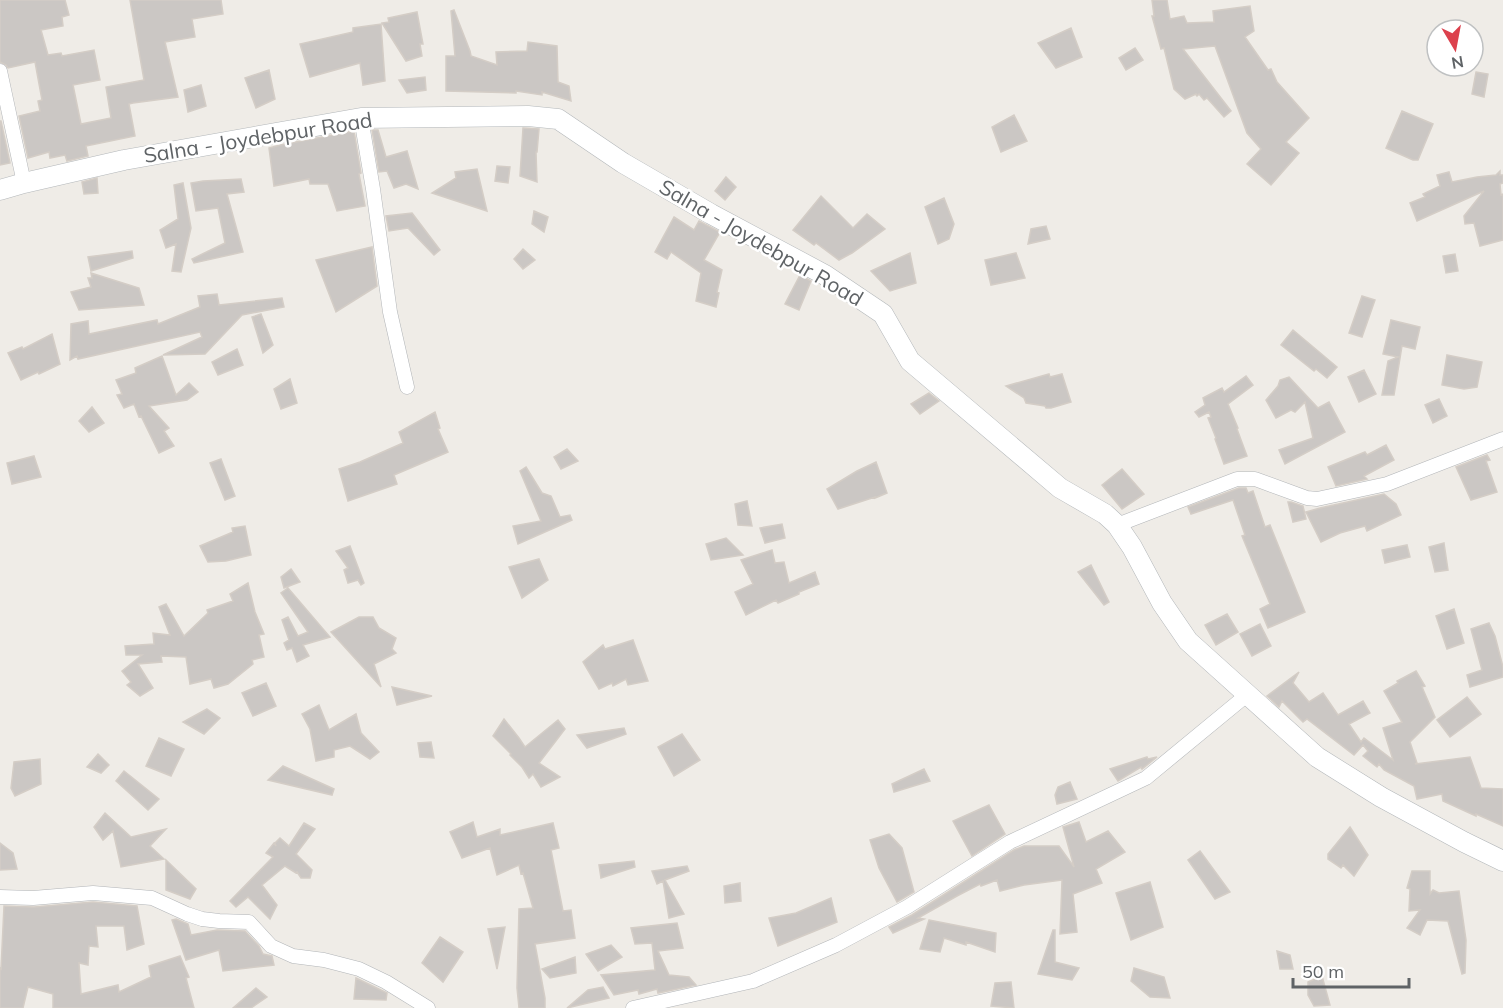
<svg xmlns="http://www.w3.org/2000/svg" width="1503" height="1008" font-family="Mulish,sans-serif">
	<rect width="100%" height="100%" fill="#efece7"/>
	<path fill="#cbc7c4" stroke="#d4cdc6" stroke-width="1.5" d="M0 0H65L69 15 62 17 63 26 41 30 48 55 61 53 62 56 94 50 100 80 73 85 81 124 111 118 106 87 144 80 130 0H221L223 14 192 19 195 37 165 42 178 97 133 103 129 104 135 136 86 146 88 156 67 161 65 155 50 158 49 152 28 158 19 116 40 111 38 101 42 100 35 62 8 68 6 65 0 62Z
		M1152 0H1167L1170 19 1184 16 1187 23 1214 22 1213 11 1250 6 1254 31 1245 37 1268 70 1271 69 1277 82 1309 118 1286 142 1299 153 1271 185 1247 164 1261 149 1247 133 1215 46 1183 49 1231 111 1224 117 1207 98 1204 100 1199 94 1197 96 1196 94 1185 99 1174 89 1164 48 1161 49 1152 16H1154Z
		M454 10 470 51 471 56 497 65 496 52 527 51 528 42 557 46 558 82 569 86 571 101 542 92V95L516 91V93L446 91V56H455L451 11Z
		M417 12 423 44H420L422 56 406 61 382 23 389 22 388 18Z
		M381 24 385 81 363 85 360 63 310 77 300 44 353 32V28Z
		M1071 28 1082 57 1056 68 1038 43Z
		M1135 48 1143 60 1126 70 1119 58Z
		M269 70 275 99 256 108 245 78Z
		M1476 72 1488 74 1484 97 1472 94Z
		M425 77 426 90 407 93 399 80Z
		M201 85 206 106 188 112 184 90Z
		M1402 111 1433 124 1418 160H1413L1386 148Z
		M1014 115 1027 141 1001 152 992 127Z
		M0 121H1L10 163 0 165Z
		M523 128 539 129 537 152H536L537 182 520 176Z
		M372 130H378L386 157 407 151 418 189 406 184 394 188 387 171 379 172Z
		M354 131 361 173 359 174 365 206 337 211 328 184H310L309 179 274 186 269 148 280 145Z
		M497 166 510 167 508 183 495 181Z
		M477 169 487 211 432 193 456 178 455 172Z
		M1500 171V175H1503V183L1500 184 1501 195 1503 194V240L1480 246 1474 223 1465 224 1464 216 1484 191 1417 221 1410 203 1425 197 1423 194 1440 186 1437 175 1449 172 1452 182 1477 177 1496 175Z
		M726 177 736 187 725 200 715 191Z
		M97 178 98 193 84 194 82 182Z
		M241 179 244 192 227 194 243 252 194 263 192 259 225 243 218 208 196 211 191 183 203 181Z
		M183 183 191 228 181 272 172 271 176 244 166 248 160 230 178 219 174 185Z
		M821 196 853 228 867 214 885 229 852 253 839 260 816 243 814 245 793 230Z
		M944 198 954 224 949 239 938 244 925 207Z
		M534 211 548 217 544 232 532 224Z
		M412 213 440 250 434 255 408 228 389 231 386 216Z
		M674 217 694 230 699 221 720 232 704 260 722 270 717 292 719 293 716 307 696 301 701 273 671 252 667 259 655 252Z
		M1046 226 1050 239 1028 244 1031 229Z
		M372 247 377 286 336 312 316 260Z
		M523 249 535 260 523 269 514 259Z
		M132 251 133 258 91 271 88 257Z
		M910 253 916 283 890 291 871 271Z
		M1016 253 1025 278 991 285 985 260Z
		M1455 254 1458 271 1446 273 1443 256Z
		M91 273 139 288 144 305 79 310 71 292 91 287 88 278H92Z
		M800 275 811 281 799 310 785 304Z
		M217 294 219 305 282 298 284 307 242 315 205 354 163 355 202 337 200 332 78 359 77 356 70 360 71 324 88 321 89 334 157 320 158 324 200 307 198 296Z
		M1362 296 1375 300 1362 337 1349 333Z
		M261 314 273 345 263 353 252 317Z
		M1391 320 1420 327 1415 349 1402 346 1394 395H1382L1388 361 1398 357 1383 354Z
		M1293 330 1337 367 1327 378 1316 369 1314 371 1281 345Z
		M52 334 60 364 39 374 38 372 21 380 8 353 22 347 23 349Z
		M237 349 243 365 218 375 212 362Z
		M1447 355 1482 362 1477 387 1464 389 1442 385Z
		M162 356 176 395 189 383 198 392 187 400 149 406 169 428 164 431 174 446 159 453 141 416 139 417 134 404 124 408 117 395 122 394 116 380 136 373 135 368Z
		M1364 370 1376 394 1359 402 1348 377Z
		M1049 374 1050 377 1062 374 1071 402 1051 408H1046L1045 406 1026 403 1024 398 1006 386Z
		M1246 376 1253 385 1228 404 1238 428 1237 429 1247 456 1224 464 1215 439 1216 438 1208 418 1211 417 1209 412 1199 417 1195 412 1205 405 1203 398 1222 388 1224 392Z
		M1289 377 1318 408 1329 402 1345 432 1285 464 1279 450 1313 438 1305 402 1295 412 1291 410 1276 418 1266 400 1278 386 1280 380Z
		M290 379 297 403 281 409 274 389Z
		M929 393 939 401 920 414 911 404Z
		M1439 399 1447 416 1433 423 1425 405Z
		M92 407 104 423 89 432 79 421Z
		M435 412 440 428 438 429 448 452 394 475 397 484 348 501 339 469 360 462 403 443 399 432Z
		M1386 445 1394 460 1364 476 1367 479 1336 486 1328 467 1365 452 1367 455Z
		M567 449 578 461 561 469 554 457Z
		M1487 455 1490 460 1486 461 1497 492 1471 500 1456 467Z
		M34 456 41 477 12 484 7 463Z
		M221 459 235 496 225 500 210 463Z
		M876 462 887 493 875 498V497L838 509 827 489 857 471Z
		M526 467 542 493 551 496 560 517 570 515 572 520 518 544 513 526 541 521 520 471Z
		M1122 469 1144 494 1122 509 1102 485Z
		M1239 488H1246L1248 493 1253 491 1265 527 1270 525 1305 612 1268 628 1260 609 1270 604 1242 536 1245 535 1233 500 1191 514 1188 507Z
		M1384 494 1396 504 1401 515 1367 531 1365 526 1340 533 1321 542 1306 512 1320 508Z
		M747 501 752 526 738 525 735 504Z
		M1288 502H1291L1303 506 1306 519 1293 522Z
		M782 524 785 538 765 543 760 528Z
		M245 526 251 555 226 561 208 562 200 546 233 532 232 528Z
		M726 538 743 555 711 560 706 544Z
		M1444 543 1448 570 1435 572 1429 547Z
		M1407 545 1410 557 1385 563 1382 550Z
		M350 546 364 583 361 585 358 580 348 583 344 570 348 568 336 551Z
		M772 550 775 563 784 562 789 583 815 572 819 584 799 592V594L778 603 776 600 746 615 735 592 753 584 741 560Z
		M539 559 548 580 522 598 509 567Z
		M1091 565 1109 602 1104 605 1078 572Z
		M291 569 300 582 284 588 281 577Z
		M248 583 255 612 264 634 259 635 264 657 252 660 253 664 228 684 214 688 211 679 190 684 186 657 161 656 162 662 138 664 153 688 140 696 127 685 131 682 122 671 142 655H126L125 646 154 644 153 633 170 635 159 607 166 604 184 636 208 613 207 610 233 601 230 594Z
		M288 588 330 637 303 645 309 656 297 662 292 648 287 650 284 643 289 640 282 620 288 617 298 636 308 632 281 593Z
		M1454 609 1464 643 1447 649 1436 616Z
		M1227 614 1238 632 1216 645 1205 625Z
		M359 617H373L379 628 396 638 392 649 396 653 374 664 381 687 331 632Z
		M1489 623 1495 636 1503 667V677L1470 687 1467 675 1482 670 1471 629Z
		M1260 624 1271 646 1252 656 1240 634Z
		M633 640 648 681 628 685 626 679 613 686 612 683 599 689 583 662 603 645 605 649Z
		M1416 671 1425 686 1422 687 1435 717 1410 742 1417 763 1415 764 1470 757 1481 788 1503 789V826L1476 814V816L1443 801 1442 794 1417 799 1414 786 1384 770 1379 764 1377 767 1363 756 1368 751 1363 745 1354 755 1307 719 1303 722 1282 701 1279 707 1267 696 1299 672 1293 683 1309 702 1323 693 1338 715 1363 701 1370 713 1349 724 1361 742 1364 738 1393 760 1383 728 1402 722 1384 691 1398 683 1397 681Z
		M266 683 276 706 253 716 242 693Z
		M392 687 432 696 397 705Z
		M1467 697 1481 714 1450 737 1437 720Z
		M319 705 329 730 356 714 361 733 379 752 370 759 350 746 334 750V757L316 761 310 729 302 714Z
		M207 709 220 718 204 734 183 722Z
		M504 719 519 738 525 747 558 720 565 729 539 763 560 777 541 787 533 774 529 778 522 767 510 755 511 754 493 736Z
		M624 728 626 734 587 748 577 735Z
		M682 734 700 760 674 776 658 747Z
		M159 738 184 749 171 776 146 766Z
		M431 742 434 758 420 757 418 743Z
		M98 754 109 765 101 773 87 767Z
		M1147 757 1148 759 1157 757 1142 769 1141 767 1118 781 1110 769Z
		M40 759 41 784 15 796 11 788 14 762Z
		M283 766 334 789 332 795 268 780Z
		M924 769 930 781 894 792 892 784Z
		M124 771 159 799 148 810 116 781Z
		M1070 782 1077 799 1057 804 1055 795 1058 787Z
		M989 805 1005 834 972 856 953 821Z
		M105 813 131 837 166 829 150 846 164 859 121 867 113 831 103 840 94 827Z
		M473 822 477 837 500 829V835L553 823 559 848 551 850 563 911 571 910 575 938 535 944 545 998V1008H519L517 988 519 909 533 908 523 873 521 874 519 865 497 875 490 848 462 858 450 832Z
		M1079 822 1086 842 1108 831 1125 852 1096 869 1102 883 1073 894 1077 932 1060 934 1062 880 1024 885 1000 891 997 880 981 886 980 884 957 896 918 918 924 919 893 933 889 927 912 915 1014 850 1024 846H1059L1074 867 1063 827Z
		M304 823 315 829 296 854 312 870 310 878H301L297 872 296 873 285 866 262 885 277 905 270 919 248 897 236 907 230 901 273 857 266 853 274 843 276 846 275 843 280 838 289 846Z
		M1350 827 1368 855 1354 876 1343 865 1341 868 1328 859V854Z
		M889 834 902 848 914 892 897 902 879 868 870 840Z
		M0 843 13 853 17 869 0 870Z
		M1200 851 1230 892 1215 899 1188 860Z
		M166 860 196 889 190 899 166 890Z
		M634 861 635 867 601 878 599 865Z
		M687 866 689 871 665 880 684 914 669 918 663 881 657 884 652 871Z
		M1412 871H1430V894L1433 890 1439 893 1459 891 1466 940 1465 973 1462 974 1448 921 1427 920 1420 935 1407 928 1420 910 1409 911 1410 889 1407 888Z
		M1150 882 1163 927 1131 940 1116 893Z
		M740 883 741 901 725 903 724 886Z
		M831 898 837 922 778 946 769 918 796 913Z
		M93 902 137 906 144 944 127 950 124 926H96L98 947 89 946 88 965 79 963 81 994 118 985 119 992 151 977 149 966 180 956 189 977 186 978 194 1008H53V994L28 987 23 1008H0V968L1 969 4 906 34 907Z
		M176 919 188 924 191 935 217 930 245 931 259 946 263 954 272 956 274 965 223 971 219 950 186 960 172 920Z
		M929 920 996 933 995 952 966 942V945L944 938 940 952 920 949Z
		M677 923 683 948 658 951 669 975 689 977 696 985 658 993 657 989 639 994 638 990 614 995 601 975 655 970 652 943 635 944 631 928Z
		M505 927 497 969 488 929Z
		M1053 930H1055V962L1079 968 1072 980 1038 974Z
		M440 937 463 952 443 982 422 963Z
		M611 945 622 957 598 971 586 954Z
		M1277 951 1290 955 1293 969H1280Z
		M575 957 576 973 550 978 542 969Z
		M1134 968 1164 977 1170 998 1150 997 1131 981Z
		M1322 976 1330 1005 1314 1006 1308 995V982Z
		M356 978 387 993 386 1000 354 999Z
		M1011 982 1014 1008 991 1006 995 983Z
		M603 987 609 998 567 1008 588 990Z
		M256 988 267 997 251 1008H233Z"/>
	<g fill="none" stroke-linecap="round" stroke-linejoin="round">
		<defs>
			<path id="street" d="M0 71 24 183
				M361 118 373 189 390 312 407 387
				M1117 525 1237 479H1255L1307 498 1317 499 1387 484 1503 439
				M0 897 33 898 93 893 152 898 187 914 202 919 219 921 249 922 271 946 293 956 324 960 359 969 386 982 428 1008
				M633 1008 753 981 836 945 907 907 1010 842 1146 778 1248 694"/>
			<path id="secondary" d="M0 190 24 183 124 160 361 118 528 116 558 119 623 163 711 214 825 275 883 314 910 361 1060 488 1105 514 1117 525 1132 547 1162 603 1188 641 1317 757 1381 797 1464 842 1503 861"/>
		</defs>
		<use href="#street" stroke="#b2b5b8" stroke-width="15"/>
		<use href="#secondary" stroke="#b3b7ba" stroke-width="21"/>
		<use href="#street" stroke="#fff" stroke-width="14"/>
		<use href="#secondary" stroke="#fff" stroke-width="20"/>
	</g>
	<g text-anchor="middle" stroke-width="5" stroke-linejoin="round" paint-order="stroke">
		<g font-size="21" fill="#5f6366" stroke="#fff">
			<text transform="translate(258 138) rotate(-9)" y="7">Salna - Joydebpur Road</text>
			<text transform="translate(761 243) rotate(30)" y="7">Salna - Joydebpur Road</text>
		</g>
	</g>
	<g transform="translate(1455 48) rotate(170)"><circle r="28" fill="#ffffff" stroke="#bfc1c2" stroke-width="1.5"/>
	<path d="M0-4.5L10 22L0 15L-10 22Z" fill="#dc414d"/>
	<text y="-9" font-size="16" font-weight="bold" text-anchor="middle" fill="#5f6366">N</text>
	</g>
	<path d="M1293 978v9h116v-9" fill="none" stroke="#5f6366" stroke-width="3"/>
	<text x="1302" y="978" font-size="18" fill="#5f6366" stroke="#ffffff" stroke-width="4.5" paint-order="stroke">50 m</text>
</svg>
